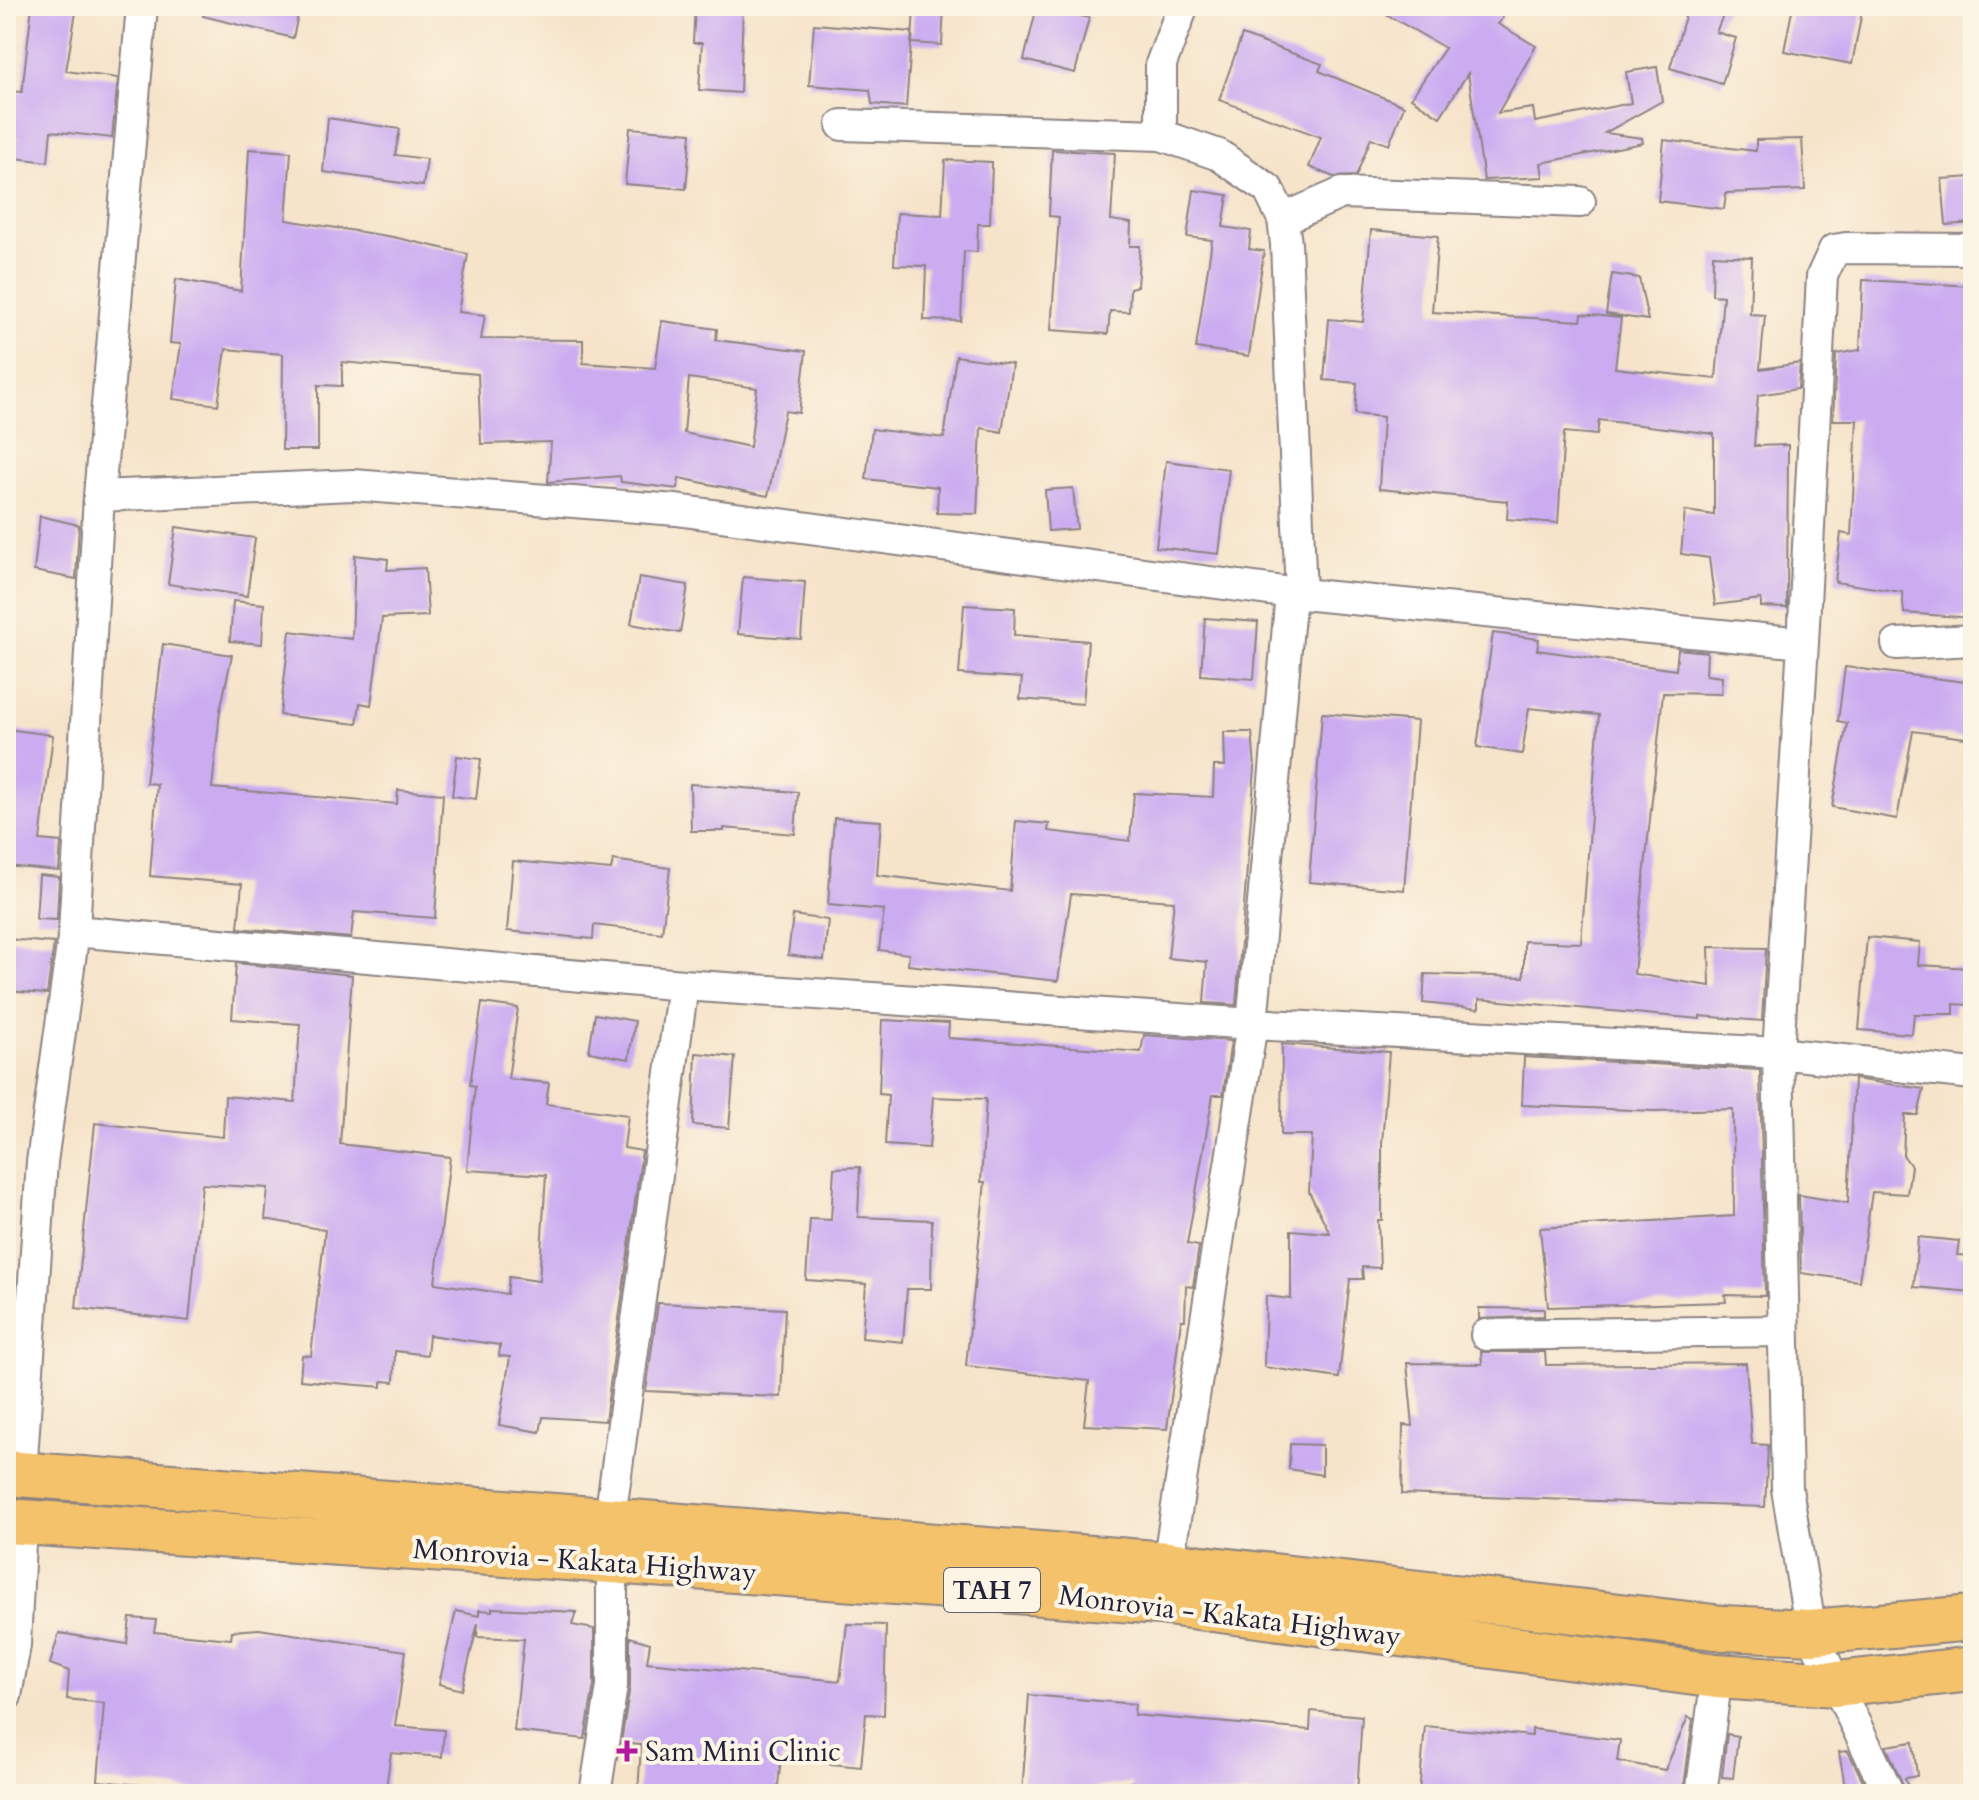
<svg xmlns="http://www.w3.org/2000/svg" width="1979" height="1800" font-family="Cardo,serif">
	<rect width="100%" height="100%" fill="#fcf5e5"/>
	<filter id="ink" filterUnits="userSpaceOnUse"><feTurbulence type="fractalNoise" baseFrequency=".0125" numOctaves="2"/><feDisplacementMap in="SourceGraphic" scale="16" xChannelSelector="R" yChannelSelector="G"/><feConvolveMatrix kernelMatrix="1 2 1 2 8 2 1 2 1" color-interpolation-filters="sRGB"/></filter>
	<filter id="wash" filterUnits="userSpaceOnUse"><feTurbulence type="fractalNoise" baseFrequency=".006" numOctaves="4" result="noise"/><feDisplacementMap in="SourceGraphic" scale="32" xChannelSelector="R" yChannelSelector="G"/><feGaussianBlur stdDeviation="1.8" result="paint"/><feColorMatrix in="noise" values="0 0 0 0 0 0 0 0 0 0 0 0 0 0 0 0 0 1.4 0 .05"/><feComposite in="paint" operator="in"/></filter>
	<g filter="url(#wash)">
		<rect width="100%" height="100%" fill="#f6e4ca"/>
		<g id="blocks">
			<path fill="#cbacf1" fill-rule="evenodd" d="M32 6H77L66 71 118 78 112 138 51 131 48 162 15 158 18 135 6 134V91L22 92Z
				M205 6H300L293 38 203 16Z
				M695 6H743L740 93 699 90 702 43H693Z
				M914 6H944L942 45 912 43Z
				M1037 6 1089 18 1075 73 1024 60Z
				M1372 6H1484L1503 17 1498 24 1536 46 1498 113 1533 108 1535 122 1631 103 1626 72 1657 67 1662 101 1605 133 1642 138 1643 143 1541 163 1543 177 1484 180 1468 73 1440 117 1411 98 1445 48Z
				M1688 6H1727L1716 32 1736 38 1722 84 1670 68Z
				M1793 6H1863L1852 64 1784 51Z
				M814 24 912 32 906 107 872 104 870 90 809 85Z
				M1242 35 1322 64 1319 71 1404 106 1389 145 1371 138 1356 176 1334 177 1309 167 1321 137 1219 100Z
				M328 118 400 129 395 155 427 159 423 186 323 172Z
				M630 128 691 133 686 189 625 184Z
				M1802 139 1805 190 1726 193 1724 209 1658 201 1664 140 1756 151V140Z
				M249 149 291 152 286 220 393 237 468 254 458 312 485 315 481 339 583 340V363L655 368 662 321 717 329 716 340 806 351 799 413 785 411 768 496 679 478 678 489 621 482 620 476 548 482 551 442 481 444 478 374 342 362V386L318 385V450H282L283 354 226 349 218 405 173 399 181 344 170 343 176 279 241 291ZM689 378 757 388 750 447 684 433Z
				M1052 150 1115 153 1111 220 1131 223 1130 246H1140L1137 286 1130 288 1129 312 1110 311 1108 334 1051 330 1059 217 1049 216Z
				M945 160 992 162 990 224H978L977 252 964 251 961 321 924 320 926 266 894 265 897 213 942 215Z
				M1973 177V223L1946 225 1942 179Z
				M1194 190 1228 195 1223 227 1251 231 1249 249 1264 251 1249 356 1196 348 1212 240 1187 237Z
				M1371 230 1438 236 1432 312 1581 321 1582 314 1621 318 1615 368 1716 379 1723 296 1712 295 1713 255 1752 257 1750 314 1765 315 1760 369 1800 363 1798 389 1758 395 1754 446 1788 445 1787 608 1761 607V599L1715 605 1709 558 1681 554 1685 511 1714 515V434L1599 420 1597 435 1564 432 1558 523 1507 519 1508 501 1379 489 1383 417 1355 414 1357 383 1324 380 1329 319 1363 322Z
				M1612 274 1639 278 1648 320 1606 314Z
				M1863 280 1973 286V618L1904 613 1902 592 1835 582 1841 533 1851 535 1857 420H1833L1836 354 1860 350Z
				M956 356 1012 364 1002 432 981 428 977 514 937 513 938 487 866 479 872 429 944 438Z
				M1166 461 1229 469 1219 554 1156 547Z
				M1073 488 1077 529 1048 531 1045 490Z
				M40 516 79 525 76 579 34 571Z
				M176 527 255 538 247 596 168 584Z
				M355 555 388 559 387 570 425 568 428 616 382 618 371 705 360 703 357 724 280 715 290 631 352 639Z
				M639 577 688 585 680 633 631 624Z
				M743 577 805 582 801 639 738 634Z
				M233 601 264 604 262 644 230 641Z
				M964 605 1015 608 1014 635 1088 641 1083 704 1020 699 1022 678 959 674Z
				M1205 618 1258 622 1254 679 1201 675Z
				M1493 633 1539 639 1537 650 1676 670 1678 649 1707 652 1706 675 1722 677 1721 694 1663 693 1634 974 1710 986 1709 947 1766 948 1762 1021 1700 1016V1019L1479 999V1009L1423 1003 1425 974 1524 977V941L1581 943 1599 715 1529 708 1522 754 1477 747Z
				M163 644 232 655 220 711 212 788 397 804 398 790 443 794 435 918 354 912 351 938 238 928 242 884 150 876 157 784 146 783Z
				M1845 667 1973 683V739L1913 731 1897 819 1832 807 1847 723 1838 721Z
				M1322 713 1417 721 1404 890 1309 882Z
				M6 729 53 735 40 840 61 842 59 871 6 866Z
				M1224 732H1252L1255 768 1236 1005 1204 1003 1207 962 1168 958 1174 901 1071 894 1058 981 908 965 909 954 879 950 884 910 828 905 834 818 881 821 877 875 1010 891 1016 821 1049 824 1048 831 1130 841 1134 793 1213 797 1214 766H1225Z
				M457 756 481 759 476 799 452 796Z
				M690 784 798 792 795 834 724 828V831H691Z
				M613 860 670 868 662 933 594 925 593 939 507 931 513 861 611 870Z
				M39 875 59 877 57 920 36 919Z
				M793 915 828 920 824 960 788 955Z
				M1867 937 1920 942 1918 965 1971 968 1969 1005 1954 1004V1014H1914L1912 1034 1859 1030Z
				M6 939 54 943 47 994 6 991Z
				M236 963 352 975 340 1144 450 1157 435 1283 507 1294 509 1277 539 1281 546 1175 467 1170 475 1086 470 1085 482 1003 518 1008 508 1079 549 1083 546 1104 628 1115 624 1148 642 1151 605 1421 543 1417 540 1432 499 1425 510 1357 499 1356 500 1345 429 1335 427 1355 395 1351 394 1382 382 1381V1387L300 1380 302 1355 311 1356 325 1230 265 1219 268 1188 202 1184 189 1321 76 1308 95 1123 223 1137 225 1096 295 1102 300 1024 232 1019Z
				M595 1014 635 1021 629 1059 589 1052Z
				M882 1020 949 1023 948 1038 1141 1052 1144 1035 1231 1041 1223 1095H1213L1187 1244 1199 1246 1193 1287 1186 1286 1185 1320H1181L1167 1429 1084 1425 1089 1381 966 1366 985 1182H981L986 1099 933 1097 929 1148 885 1145 888 1095 879 1094Z
				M1282 1044 1389 1052 1382 1143V1220H1378L1380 1268 1362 1267 1363 1279H1350L1339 1378 1264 1367 1266 1296 1291 1299V1230L1330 1233 1309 1192 1312 1135H1281Z
				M696 1053 735 1057 729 1128 693 1125Z
				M1524 1057 1760 1070 1765 1296 1725 1295 1726 1302 1548 1307 1540 1228 1734 1216 1733 1109 1654 1111 1522 1105Z
				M1854 1079 1924 1089 1918 1115H1905L1903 1155 1911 1166 1907 1194 1872 1192 1859 1281 1801 1273 1799 1195 1848 1203Z
				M860 1167 858 1217 932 1220 931 1289H907L903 1342 862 1338 866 1284 806 1280 810 1219 831 1220 834 1168Z
				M1918 1237 1959 1241 1957 1255 1973 1256V1292L1914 1287Z
				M658 1303 785 1309 781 1397 646 1391Z
				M1479 1308 1544 1309V1316L1479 1319Z
				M1481 1352H1545L1546 1365 1746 1363 1752 1444 1768 1445 1765 1507 1402 1494 1403 1425 1413 1426 1407 1363 1482 1364Z
				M1290 1444 1322 1445V1475L1289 1469Z
				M492 1608 576 1612 572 1625 594 1629V1685L585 1739 514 1731 524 1639 477 1637 478 1623 462 1690 439 1684 456 1611 479 1616V1610L492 1611Z
				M130 1618 156 1620 154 1632 231 1639 232 1631 259 1629 406 1651 395 1726 444 1730 442 1757 391 1753 385 1794H240L98 1781 104 1703 67 1699 69 1671 50 1664 59 1633 127 1644Z
				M847 1624 886 1625 884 1715 866 1714 861 1767 781 1759 777 1794H638L641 1745 621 1743 630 1686V1637L650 1643 647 1662 840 1681Z
				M1029 1695 1135 1704 1134 1715 1310 1730 1311 1711 1362 1716 1357 1794H1131L1132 1782 1061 1794H1022Z
				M1688 1717 1693 1719 1683 1794H1419L1425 1726 1532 1736V1729L1620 1740 1617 1761 1665 1770Z
				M1727 1734 1738 1736 1733 1778 1722 1777Z
				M1913 1742 1917 1776 1905 1778 1911 1794H1907L1886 1746Z
				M1848 1751 1865 1785 1845 1786 1839 1752Z"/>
		</g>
	</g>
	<g filter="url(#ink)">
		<use href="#blocks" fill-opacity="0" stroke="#8c8382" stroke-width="2"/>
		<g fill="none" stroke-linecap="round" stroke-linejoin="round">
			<defs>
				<path id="minor" d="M842 125 1161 135 1219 155 1268 189 1283 219 1286 244 1301 594
					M1161 135V64L1183 6
					M1283 219 1342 193 1580 202
					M99 496 353 485 676 510 1291 593 1803 643 1778 1053 1787 1489 1811 1632 1889 1794
					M1803 643 1822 276 1834 250 1846 248 1973 249
					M1897 644 1973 640
					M74 931 683 985 1252 1024 1778 1053 1973 1074
					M1486 1335 1783 1331
					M21 1474 42 1162 74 931 99 496 142 6
					M610 1518 683 985
					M1168 1564 1252 1024 1291 593
					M6 1696 15 1645 21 1522
					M595 1794 612 1686V1561
					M1701 1794 1717 1676"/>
				<path id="highway" d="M6 1473 1168 1564 1723 1628 1811 1632 1973 1618
					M6 1521 612 1561 1160 1602 1717 1676 1836 1684 1973 1669"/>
			</defs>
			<use href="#minor" stroke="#8c8382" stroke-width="34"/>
			<use href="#highway" stroke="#8c8382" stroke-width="48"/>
			<use href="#minor" stroke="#fff" stroke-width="30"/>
			<use href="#highway" stroke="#f3c26a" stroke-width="44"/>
		</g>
	</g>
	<path fill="#b5179e" stroke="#fcf5e5" stroke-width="3" d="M623 1739h8v8h8v8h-8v8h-8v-8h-8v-8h8z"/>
	<g text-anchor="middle" stroke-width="8" stroke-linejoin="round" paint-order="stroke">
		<rect fill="#fcf5e5" stroke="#63616e" stroke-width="2" x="944" y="1568" width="96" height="44" rx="6"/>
		<g font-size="26" font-weight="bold" fill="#22223b">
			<text x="992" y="1599">TAH 7</text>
		</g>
		<g font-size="28" fill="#22223b" stroke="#fcf5e5">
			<text transform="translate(585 1560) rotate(4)" y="10">Monrovia - Kakata Highway</text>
			<text transform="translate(1230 1615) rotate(7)" y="10">Monrovia - Kakata Highway</text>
		</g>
		<g font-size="28" fill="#22223b" stroke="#fcf5e5" text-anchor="start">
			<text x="645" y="1761">Sam Mini Clinic</text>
		</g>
	</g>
	<rect width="1979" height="1800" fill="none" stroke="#fcf5e5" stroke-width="32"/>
</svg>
